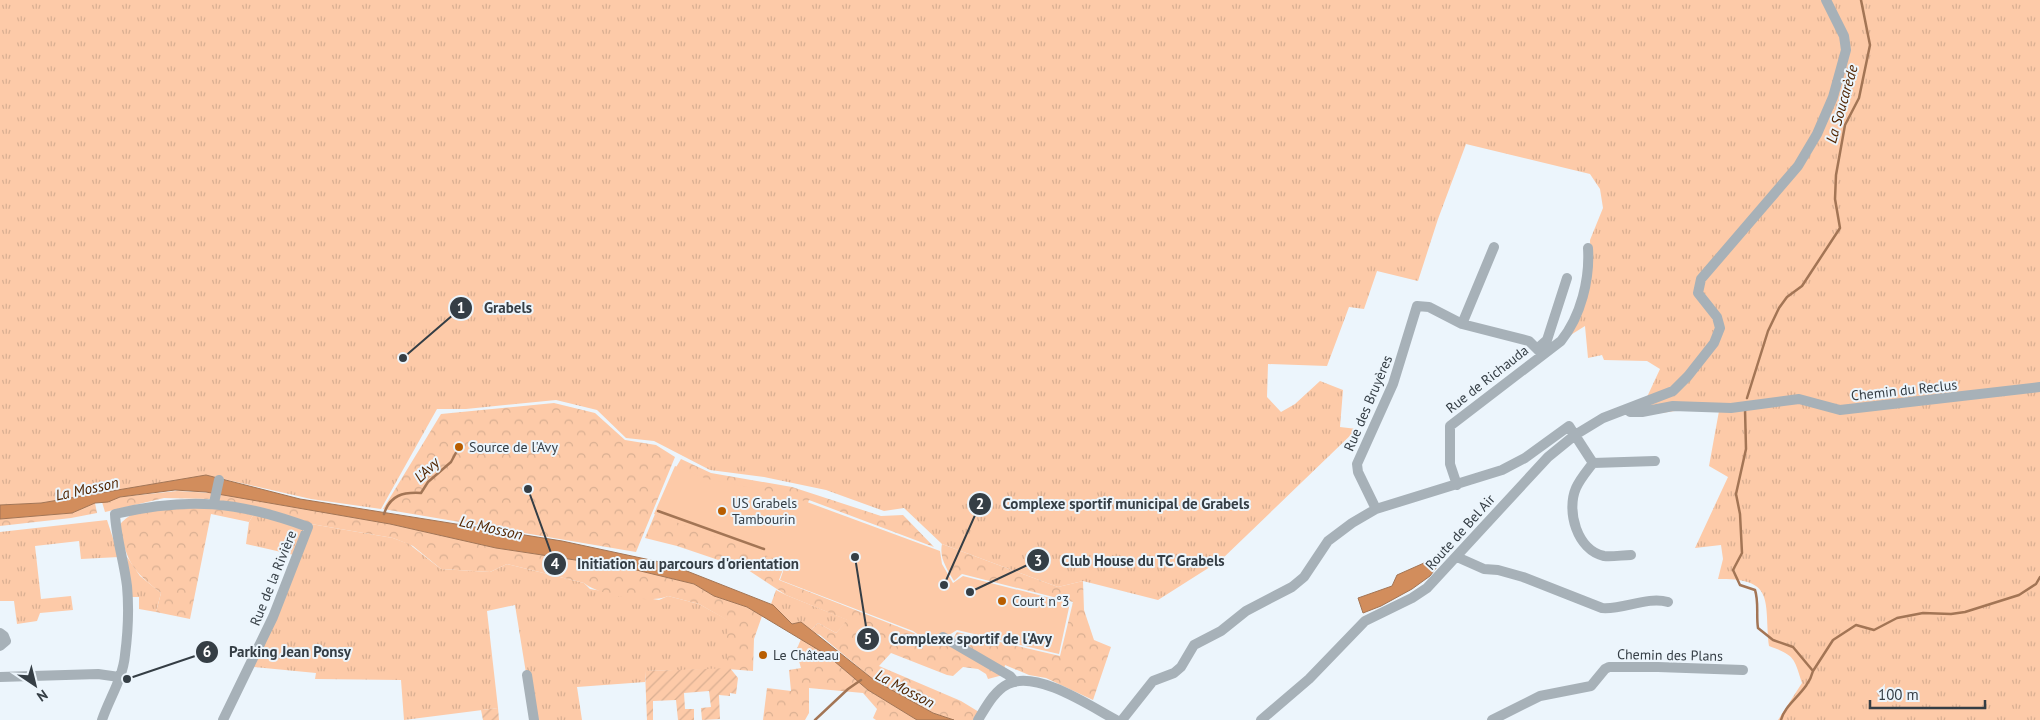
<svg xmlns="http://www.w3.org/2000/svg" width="2040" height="720" font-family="'PT Sans',sans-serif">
	<defs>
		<pattern id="grass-tufts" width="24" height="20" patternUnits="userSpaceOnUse" patternTransform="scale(1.25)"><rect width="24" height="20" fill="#fdcaa8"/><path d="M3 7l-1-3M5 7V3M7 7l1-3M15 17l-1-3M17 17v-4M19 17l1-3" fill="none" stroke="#d9af92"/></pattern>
		<pattern id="forest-crowns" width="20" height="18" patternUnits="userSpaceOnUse" patternTransform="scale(1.25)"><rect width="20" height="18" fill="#fdcaa8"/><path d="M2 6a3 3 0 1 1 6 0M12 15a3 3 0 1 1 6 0" fill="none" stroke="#d9af92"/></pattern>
		<pattern id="garden-furrows" width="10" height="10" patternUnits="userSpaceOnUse" patternTransform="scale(1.25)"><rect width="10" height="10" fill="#fdcaa8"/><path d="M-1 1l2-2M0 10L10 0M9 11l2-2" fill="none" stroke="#d9af92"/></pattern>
	</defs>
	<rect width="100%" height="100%" fill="#ecf5fc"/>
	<path fill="url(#grass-tufts)" d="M0 0H2040V720H1778L1802 683C1794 657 1794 655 1769 646 1764 601 1776 578 1718 579L1723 559 1721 545 1695 548 1728 477 1709 466 1719 411 1682 410 1647 415V397L1660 369 1647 361 1604 360 1602 355 1588 358 1585 326 1569 336 1591 265 1590 240 1603 208 1600 189 1590 174 1466 144 1438 219 1418 281 1377 271 1364 309 1349 307 1327 366 1268 364 1267 397 1281 412 1295 404 1320 381 1343 390 1340 427 1357 429 1221 560 1158 600 1083 581 1058 587 942 544 904 508 884 511 826 490 764 477 710 470 654 441 626 438 597 410 556 400 466 409H437L381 509 311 499 206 475 41 503 0 505Z
		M255 512 304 528 294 555 246 544 249 522Z
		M107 520 119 557 81 559 79 541 35 546 41 599 71 596 73 610 40 613 37 621 17 624 14 601H0V532Z
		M311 524 393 538 409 544 441 569 490 572 507 564 584 583 590 589 659 600 668 596 699 604 728 620 727 669 645 671V682L577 687 582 720H538L526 673 515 605 487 611 498 708 404 720 401 680 315 679 316 673 253 667Z
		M127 557 140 576 161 593 156 612 139 609V597H130Z
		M776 590 786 595 848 620 836 633 818 623 810 631 801 622 792 624 771 604Z"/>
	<path fill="url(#forest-crowns)" d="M554 403 595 413 625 440 656 445 675 457 636 552 383 509 441 414Z
		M681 459 711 473 792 487 881 516 903 515 934 547 809 500 779 580 914 633 933 646 949 645 957 632 1060 656 1073 602 962 574 954 581C947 569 939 558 942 544L1058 587 1083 581 1084 610 1094 640 1111 647 1093 700 1046 678 1029 675 1005 665 1003 675 988 679 986 674 978 669 963 667 953 676 947 675 891 653 879 666 961 701 979 712 973 720H954L933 713 874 680 820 635 810 631 818 623 836 633 847 620 786 595 748 570 677 546 645 538 655 514 685 523 672 474Z
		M177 491 212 493V499L164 498 105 512 102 502 120 497Z
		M220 494 390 524 496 548 628 568 694 584 714 596 747 607 762 616 754 639 753 671 727 669V620L699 604 668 596C650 604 600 596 584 583L507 564 490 572 441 569 413 546 393 538 311 524 218 501Z
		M95 503 97 513 71 518 0 526V519L72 513Z
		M212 507 255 512 249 522 211 514 190 619 156 612 161 593C131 569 128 564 119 526 135 501 185 508 212 507Z
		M801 639 827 655 868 690 917 720H876L873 718 877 709 863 693 809 688V713L805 720H763L767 688 791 691 789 670 801 668 796 651Z"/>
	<path fill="url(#garden-furrows)" d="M730 668 738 678 736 694 730 693V696L719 695 720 719 702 720 701 708 711 707 709 691 684 693 685 709H694V720H678L676 700 653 701V720H647L645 671Z
		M498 708 499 720H483L481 710Z"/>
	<path fill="#fdcaa8" d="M675 466 707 479 788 495 940 551 942 564 953 583 963 576 1070 603 1059 654 957 630 949 635 944 644 933 645 913 631 780 580 786 563 654 514Z"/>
	<path fill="#d28d5c" stroke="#a37555" d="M206 475 300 499 562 541 669 564 773 605 792 624 801 622 874 680 933 713 954 720H917L868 690 827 655 747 607 714 596 694 584 628 568 496 548 390 524 206 492 175 490 120 497 108 502 95 503 72 513 0 519V505L41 503Z
		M1433 559 1440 563 1430 576 1412 589 1381 606 1363 613 1358 598 1392 586 1397 575Z"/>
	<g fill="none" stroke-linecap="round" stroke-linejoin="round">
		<path stroke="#a37555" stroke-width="2.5" d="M1747 398 1768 331 1779 308 1787 297 1802 286 1840 228 1835 199 1836 175 1845 125 1859 98 1870 45 1861 0
			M1745 409 1746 449 1736 494 1740 514 1742 553 1733 570 1740 585 1755 590C1759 602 1756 616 1758 628L1773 640 1793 647 1813 671C1808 692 1785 703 1781 720
			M658 511 764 549
			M384 514C390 495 403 492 421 493L428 482 451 462 459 447
			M1813 671 1833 640 1856 625 1874 630 1897 618 1923 613 1951 614 1965 612 2019 595 2036 584 2040 577
			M815 720 848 689 861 680"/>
		<path stroke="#a7b1b8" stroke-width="10" d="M1462 324 1494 247
			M1538 348 1547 340 1567 278
			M1630 412H1642L1673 406 1731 408 1799 399 1840 410 2040 387
			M1593 463 1655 461
			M1457 485 1450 464V426L1561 341C1581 316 1590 279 1588 248
			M214 503 219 480
			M1376 509 1358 472 1357 464 1393 384 1417 306 1429 307 1462 324 1529 341 1542 354
			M1457 557 1484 569 1498 570 1523 577 1602 608C1623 610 1647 596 1668 602
			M0 633 4 636 6 641 0 646
			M943 637 1010 676 1015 682
			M527 675 534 720
			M0 677 98 674 119 677
			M102 720C109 699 123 678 125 655 128 632 129 608 127 586 124 561 116 538 115 514 188 497 238 501 308 527L273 617 223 720
			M978 720C986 707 994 691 1008 684 1037 670 1090 706 1116 720
			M1122 720 1153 681 1174 673 1181 667 1194 645 1221 631 1246 611 1292 587 1304 577 1328 541 1352 523 1376 509 1502 470 1525 458 1569 426 1593 463C1587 471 1580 479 1576 488 1566 511 1577 550 1604 556 1612 557 1623 555 1631 555
			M1261 720 1309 679 1365 621 1412 598 1427 588 1548 457 1575 435 1603 418 1673 391 1688 376 1714 343 1720 328 1717 317 1698 293 1701 279 1798 166 1817 134 1833 97 1846 50 1844 36 1826 0
			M1492 720 1540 696 1591 686 1605 669 1609 667H1658L1743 670"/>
	</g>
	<g fill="#b85d00" stroke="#ecf5fc" stroke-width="2">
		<circle cx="459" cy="447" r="5"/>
		<circle cx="722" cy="511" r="5"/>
		<circle cx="1002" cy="601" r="5"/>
		<circle cx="763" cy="655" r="5"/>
	</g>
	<g text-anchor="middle" stroke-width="4" stroke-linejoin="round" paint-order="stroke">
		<g font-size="14" fill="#353e45" stroke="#ecf5fc">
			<text transform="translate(1487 379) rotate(-38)" y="5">Rue de Richauda</text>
			<text transform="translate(1904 390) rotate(-6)" y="5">Chemin du Reclus</text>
			<text transform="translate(1368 403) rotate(-67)" y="5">Rue des Bruyères</text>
			<text transform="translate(1460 532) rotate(-48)" y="5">Route de Bel Air</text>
			<text transform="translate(273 578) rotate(-68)" y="5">Rue de la Rivière</text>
			<text transform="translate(1670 655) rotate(1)" y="5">Chemin des Plans</text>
		</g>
		<g font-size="14" fill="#353e45" stroke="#ecf5fc" text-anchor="start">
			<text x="469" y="452">Source de l'Avy</text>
			<text x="732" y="508">US Grabels<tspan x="732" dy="16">Tambourin</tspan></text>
			<text x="1012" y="606">Court n°3</text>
			<text x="773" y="660">Le Château</text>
		</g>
		<g font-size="15" font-style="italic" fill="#512500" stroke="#ecf5fc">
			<text transform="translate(1842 104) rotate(-74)" y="5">La Soucarède</text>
			<text transform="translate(427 470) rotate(-44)" y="5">L'Avy</text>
			<text transform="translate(87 489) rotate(-12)" y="5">La Mosson</text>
			<text transform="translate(491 528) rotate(13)" y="5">La Mosson</text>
			<text transform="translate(905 689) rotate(28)" y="5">La Mosson</text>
		</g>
	</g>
	<path fill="none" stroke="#353e45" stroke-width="2" d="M403 358L461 308M944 585L980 504M970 592L1038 560M528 489L555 564M855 557L868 639M127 679L207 652"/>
	<g fill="#353e45" stroke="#ecf5fc" stroke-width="2">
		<circle cx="403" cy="358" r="5"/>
		<circle cx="944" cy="585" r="5"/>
		<circle cx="970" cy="592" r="5"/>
		<circle cx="528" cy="489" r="5"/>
		<circle cx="855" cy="557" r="5"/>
		<circle cx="127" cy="679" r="5"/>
		<circle cx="461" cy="308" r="12"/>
		<circle cx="980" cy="504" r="12"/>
		<circle cx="1038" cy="560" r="12"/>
		<circle cx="555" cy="564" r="12"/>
		<circle cx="868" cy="639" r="12"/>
		<circle cx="207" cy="652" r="12"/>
	</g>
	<g font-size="15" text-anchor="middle" font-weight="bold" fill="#fff">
		<text x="461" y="313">1</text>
		<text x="980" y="509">2</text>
		<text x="1038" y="566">3</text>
		<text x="555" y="569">4</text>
		<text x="868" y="644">5</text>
		<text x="207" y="657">6</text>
	</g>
	<g font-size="15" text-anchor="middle" font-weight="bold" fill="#353e45" stroke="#ecf5fc" stroke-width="4" stroke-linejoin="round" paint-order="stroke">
		<text x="508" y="313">Grabels</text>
		<text x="1126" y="509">Complexe sportif municipal de Grabels</text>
		<text x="1143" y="566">Club House du TC Grabels</text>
		<text x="688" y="569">Initiation au parcours d'orientation</text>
		<text x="971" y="644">Complexe sportif de l'Avy</text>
		<text x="290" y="657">Parking Jean Ponsy</text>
	</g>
	<g transform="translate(35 685) rotate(145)" stroke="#ecf5fc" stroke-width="4" paint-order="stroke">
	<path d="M0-4L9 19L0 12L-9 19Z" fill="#353e45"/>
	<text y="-8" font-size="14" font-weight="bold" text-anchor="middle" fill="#353e45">N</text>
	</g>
	<path d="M1870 700v8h115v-8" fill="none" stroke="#353e45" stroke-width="2.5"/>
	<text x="1878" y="700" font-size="15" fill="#353e45" stroke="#ecf5fc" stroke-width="4" paint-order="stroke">100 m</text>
</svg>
